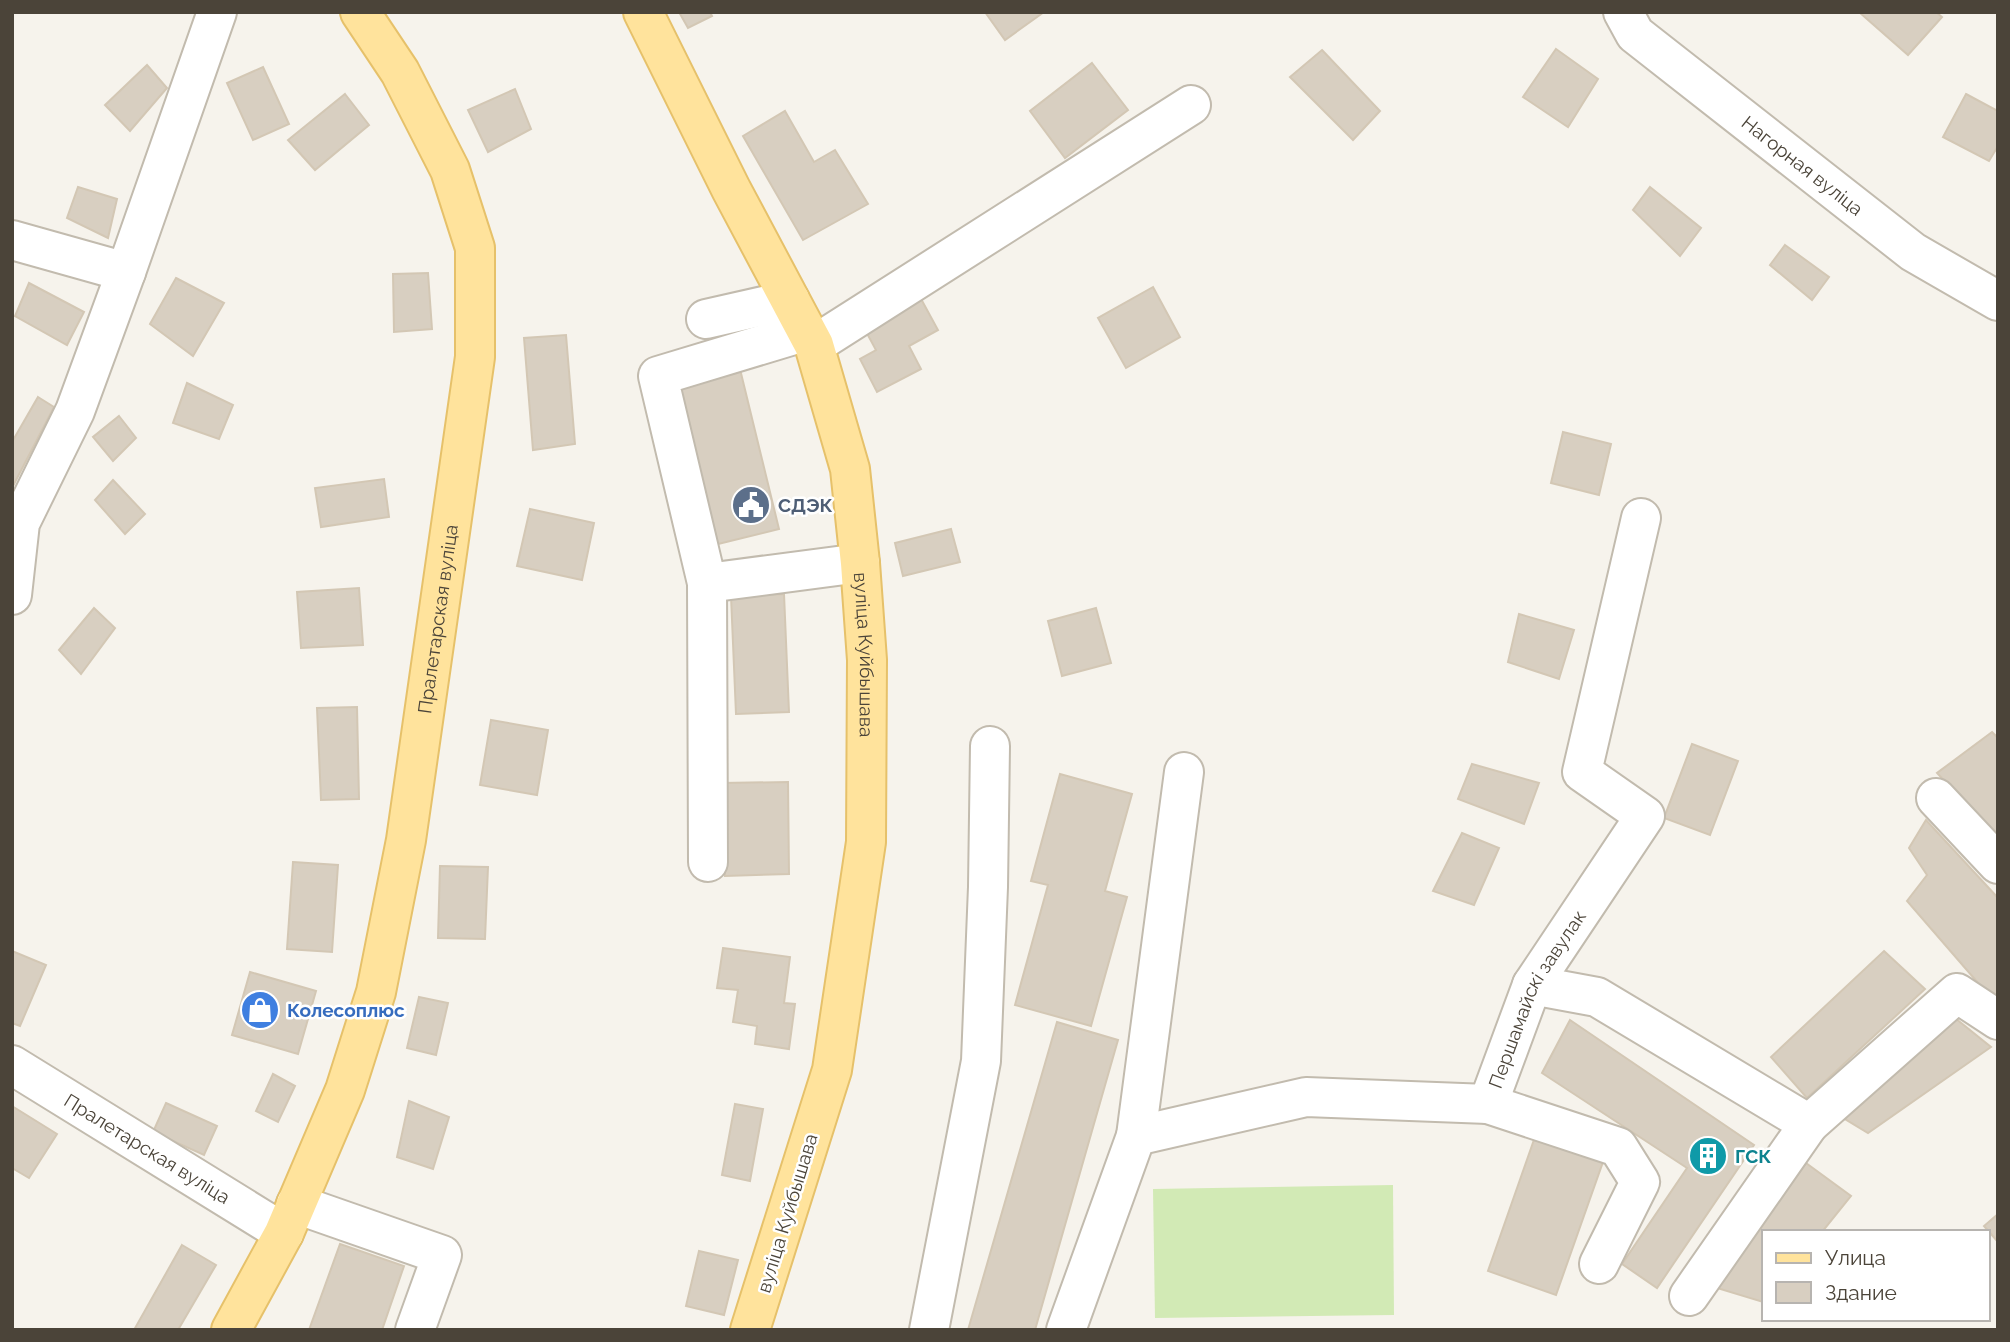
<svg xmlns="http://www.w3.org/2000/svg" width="2010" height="1342" viewBox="0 0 2010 1342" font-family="Raleway,sans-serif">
<rect width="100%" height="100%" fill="#f6f3ec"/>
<path fill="#d2eab5" d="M1393,1185L1394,1315L1155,1318L1153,1189Z"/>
<g fill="#d8cfc1" stroke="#d3c7b4" stroke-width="2">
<path d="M679,12H710L712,16L688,28Z"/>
<path d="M985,12H1044L1005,40Z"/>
<path d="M1859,12H1936L1942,17L1908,55Z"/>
<path d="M1556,49L1598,79L1568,127L1523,97Z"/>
<path d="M1322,50L1380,111L1353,140L1290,77Z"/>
<path d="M1092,63L1128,110L1065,158L1030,111Z"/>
<path d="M147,65L167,88L130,131L105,105Z"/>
<path d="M263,67L289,124L253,140L227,83Z"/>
<path d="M515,89L531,129L488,152L468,110Z"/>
<path d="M345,94L369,125L315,170L288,140Z"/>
<path d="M1966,94L1998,111V146L1989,161L1943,137Z"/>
<path d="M785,111L814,162L835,150L868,204L803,240L743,136Z"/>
<path d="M78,187L117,199L108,238L67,218Z"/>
<path d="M1650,187L1701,228L1680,256L1633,210Z"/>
<path d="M1785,245L1829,277L1812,300L1770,265Z"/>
<path d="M428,273L432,329L394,332L393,274Z"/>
<path d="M176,278L224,303L193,356L150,324Z"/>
<path d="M29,283L84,312L67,345L15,316Z"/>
<path d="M1153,287L1180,337L1126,368L1098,318Z"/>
<path d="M920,297L938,330L909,346L921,369L877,392L860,359L876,350L864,328Z"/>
<path d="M566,335L575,444L533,450L524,338Z"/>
<path d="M739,365L779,529L718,544L677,380Z"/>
<path d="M187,383L233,405L219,439L173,423Z"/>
<path d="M38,397L54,407L12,488V442Z"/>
<path d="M119,416L136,438L113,461L93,437Z"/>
<path d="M1563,432L1611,444L1599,495L1551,483Z"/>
<path d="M384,479L389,517L321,527L315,488Z"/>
<path d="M113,480L145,514L125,534L95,500Z"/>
<path d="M530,509L594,523L582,580L517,566Z"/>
<path d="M951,529L960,562L903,576L895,543Z"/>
<path d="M359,588L363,645L301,648L297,592Z"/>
<path d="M784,594L789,712L736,714L731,596Z"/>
<path d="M94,608L115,628L81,674L59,650Z"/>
<path d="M1096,608L1111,663L1062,676L1048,621Z"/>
<path d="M1519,614L1574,630L1559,679L1508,662Z"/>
<path d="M357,707L359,799L321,800L317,708Z"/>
<path d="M491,720L548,730L537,795L480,785Z"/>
<path d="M1992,732L1998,738V839L1937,773Z"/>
<path d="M1692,744L1738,761L1710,835L1664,818Z"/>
<path d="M1472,764L1539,783L1524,824L1458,799Z"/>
<path d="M1060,774L1132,794L1105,891L1127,897L1091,1026L1015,1005L1048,885L1031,881Z"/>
<path d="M788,782L789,874L725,876L722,783Z"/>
<path d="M1926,820L1998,898V1006L1907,901L1927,875L1909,848Z"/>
<path d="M1462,833L1499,848L1474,905L1433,891Z"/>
<path d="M293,862L338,865L332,952L287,949Z"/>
<path d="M440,866L488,867L485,939L438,938Z"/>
<path d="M723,948L790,957L784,1003L795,1004L789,1049L755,1044L757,1026L733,1022L738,990L717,988Z"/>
<path d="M12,951L46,965L20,1026L12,1023Z"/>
<path d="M1884,951L1925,989L1807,1098L1771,1057Z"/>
<path d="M250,972L316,991L298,1054L232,1035Z"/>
<path d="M419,997L448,1003L436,1055L407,1048Z"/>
<path d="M1955,1018L1991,1047L1868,1133L1840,1116Z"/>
<path d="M1570,1020L1754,1145L1657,1288L1622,1264L1687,1168L1542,1073Z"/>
<path d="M1057,1022L1118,1040L1035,1330H968Z"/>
<path d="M273,1074L295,1086L278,1122L256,1111Z"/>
<path d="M409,1101L449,1117L433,1169L397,1157Z"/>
<path d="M166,1103L217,1126L204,1155L153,1132Z"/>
<path d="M735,1104L763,1109L750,1181L722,1175Z"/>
<path d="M12,1106L57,1134L29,1178L12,1168Z"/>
<path d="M1536,1134L1604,1159L1556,1295L1488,1271Z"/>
<path d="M1806,1163L1851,1196L1822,1232H1763V1302L1717,1288Z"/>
<path d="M1998,1214V1242L1984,1226Z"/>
<path d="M340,1244L404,1266L382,1330H309Z"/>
<path d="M182,1245L216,1265L178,1330H134Z"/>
<path d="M699,1251L738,1260L724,1315L686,1306Z"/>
</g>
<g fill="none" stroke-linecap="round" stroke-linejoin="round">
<defs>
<g id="minor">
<path id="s1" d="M1623,12L1635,34L1913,252L1998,301"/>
<path d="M12,240L126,272"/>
<path d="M706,319L790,300"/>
<path d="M814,345L1191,105"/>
<path d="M707,583L860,563"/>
<path d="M12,595L20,523L75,411L126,272L217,12"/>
<path d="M1936,798L1998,864"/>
<path d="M708,862L707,583L658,376L807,331"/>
<path d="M1532,985L1597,997L1809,1124L1957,993L1998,1020"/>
<path id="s2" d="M12,1065L284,1233"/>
<path d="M1488,1104L1618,1147L1640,1182L1599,1264"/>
<path d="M1136,1136L1184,772"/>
<path d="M296,1204L442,1255L415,1330"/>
<path d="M1689,1296L1809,1124"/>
<path d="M929,1330L981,1061L988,887L990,746"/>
<path id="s3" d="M1066,1330L1136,1136L1306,1097L1488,1104L1532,985L1645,816L1582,772L1641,518"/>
</g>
<g id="major">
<path id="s4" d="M643,12L731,189L814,345L850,469L860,563L867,660L866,842L832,1070L750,1330"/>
<path id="s5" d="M231,1330L284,1233L345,1090L376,992L406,840L475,357V248L450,170L400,72L360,12"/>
</g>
</defs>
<use href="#minor" stroke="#c2bbae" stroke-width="42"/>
<use href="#major" stroke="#e6c16a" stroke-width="42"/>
<use href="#minor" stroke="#fff" stroke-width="38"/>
<use href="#major" stroke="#ffe39c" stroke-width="38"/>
</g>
<defs>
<symbol id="civic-disc" viewBox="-11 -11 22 22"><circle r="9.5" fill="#5c6f8a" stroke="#fff"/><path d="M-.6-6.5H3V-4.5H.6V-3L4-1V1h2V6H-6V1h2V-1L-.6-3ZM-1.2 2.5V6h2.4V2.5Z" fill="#fff"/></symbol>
<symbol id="shop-disc" viewBox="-11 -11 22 22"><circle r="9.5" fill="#3f7fe0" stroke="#fff"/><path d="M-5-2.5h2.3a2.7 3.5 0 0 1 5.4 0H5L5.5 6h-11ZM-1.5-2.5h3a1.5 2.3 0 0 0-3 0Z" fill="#fff"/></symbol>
<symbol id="building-disc" viewBox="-11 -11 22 22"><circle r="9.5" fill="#0f9aa8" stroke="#fff"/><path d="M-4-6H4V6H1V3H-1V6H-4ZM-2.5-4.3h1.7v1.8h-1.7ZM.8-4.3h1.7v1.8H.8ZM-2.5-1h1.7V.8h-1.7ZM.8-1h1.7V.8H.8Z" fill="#fff"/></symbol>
</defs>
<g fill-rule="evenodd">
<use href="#civic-disc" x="729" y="483" width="44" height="44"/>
<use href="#shop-disc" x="238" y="988" width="44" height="44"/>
<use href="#building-disc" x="1686" y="1134" width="44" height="44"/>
</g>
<g text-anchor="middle" stroke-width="5" stroke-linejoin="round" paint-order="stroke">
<g font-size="19" fill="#4b4439" stroke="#fff">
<text dy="7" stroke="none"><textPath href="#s1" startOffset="238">Нагорная вуліца</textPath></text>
<text dy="7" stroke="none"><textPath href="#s5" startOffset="747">Пралетарская вуліца</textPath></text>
<text dy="7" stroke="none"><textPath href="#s4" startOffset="690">вуліца Куйбышава</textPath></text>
<text dy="7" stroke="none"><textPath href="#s3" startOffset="679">Першамайскі завулак</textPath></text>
<text dy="7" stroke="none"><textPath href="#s2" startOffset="159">Пралетарская вуліца</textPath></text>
<text transform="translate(787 1213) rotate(-73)" y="7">вуліца Куйбышава</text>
</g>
<g font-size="19" font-weight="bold" fill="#4e5e75" stroke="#fff" text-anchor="start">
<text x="778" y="512">СДЭК</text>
</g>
<g font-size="19" font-weight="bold" fill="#366cbe" stroke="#fff" text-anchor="start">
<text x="287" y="1017">Колесоплюс</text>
</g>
<g font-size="19" font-weight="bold" fill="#0d838f" stroke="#fff" text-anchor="start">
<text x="1735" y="1163">ГСК</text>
</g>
</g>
<rect width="2010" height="1342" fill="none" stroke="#4b4439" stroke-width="28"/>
<rect x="1762" y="1230" width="228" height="91" fill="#ffffff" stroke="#b7b4b0" stroke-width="2"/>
<rect x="1776" y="1253" width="35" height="10" fill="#ffe39c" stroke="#b7b4b0" stroke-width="2"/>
<text x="1825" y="1265" font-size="21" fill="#4b4439">Улица</text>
<rect x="1776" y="1282" width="35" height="21" fill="#d8cfc1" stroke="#b7b4b0" stroke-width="2"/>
<text x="1825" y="1300" font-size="21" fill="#4b4439">Здание</text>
</svg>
